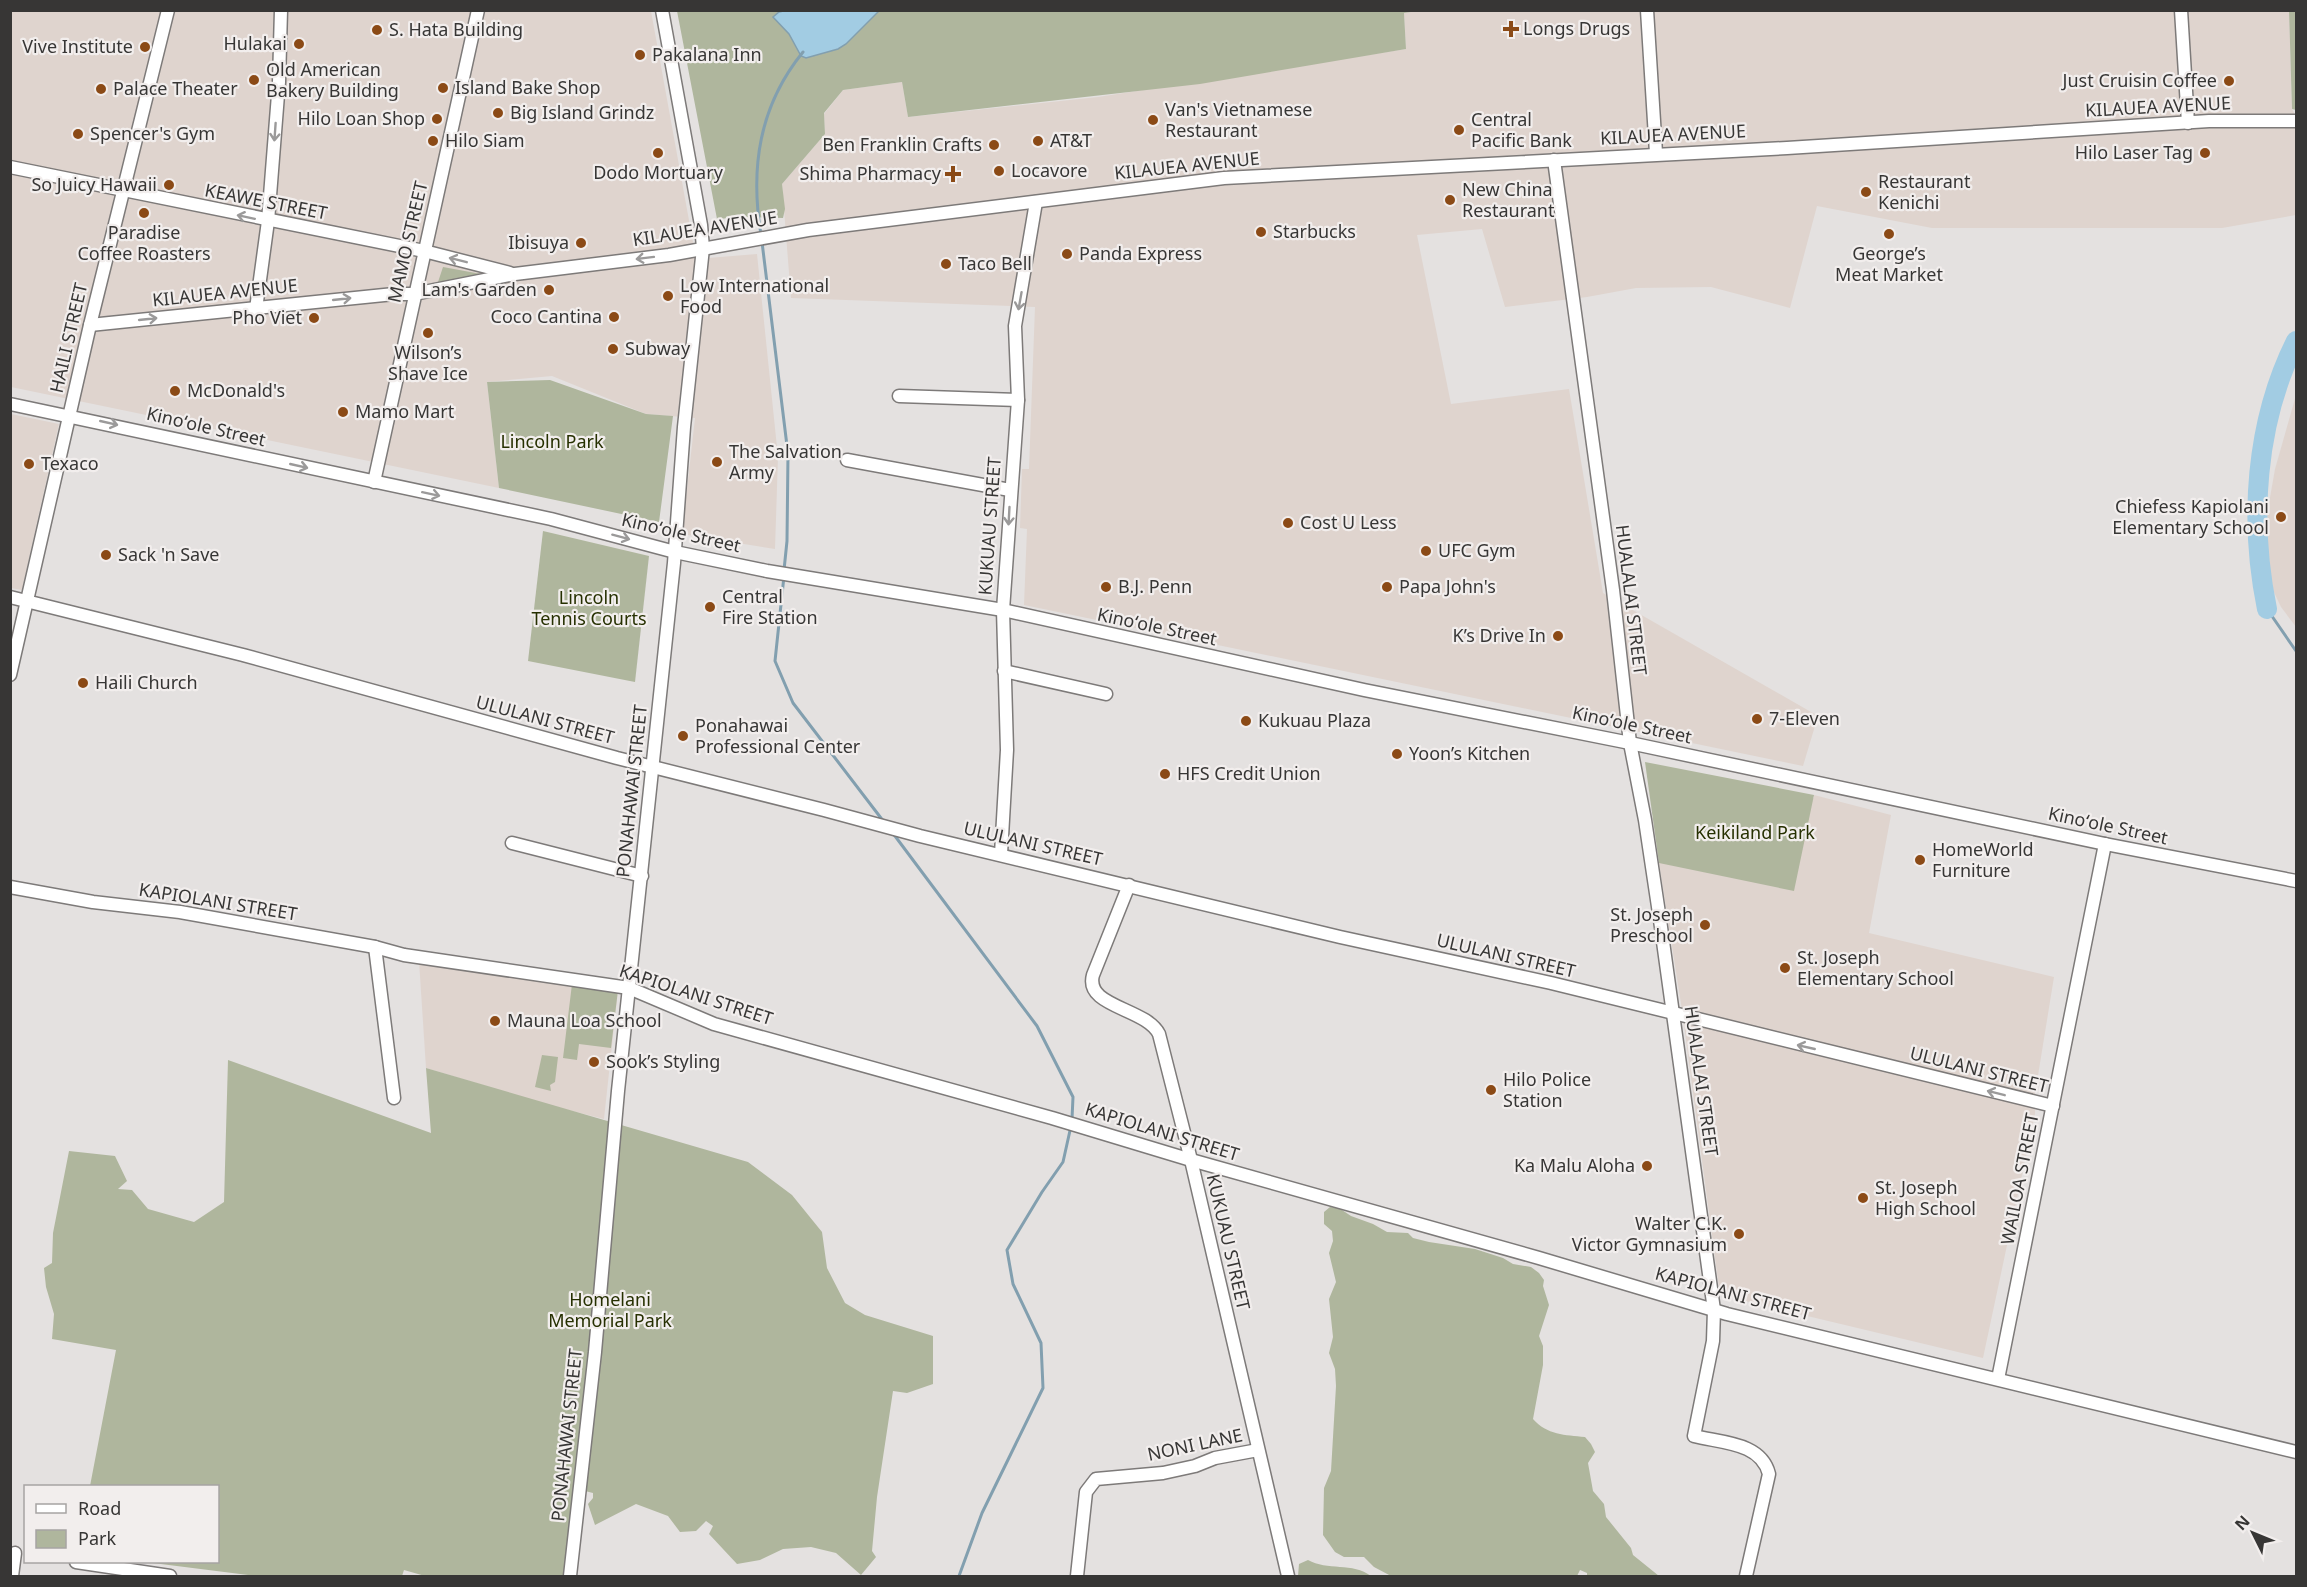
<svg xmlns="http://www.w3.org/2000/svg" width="2307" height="1587" viewBox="0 0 2307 1587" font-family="'Noto Sans',sans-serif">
<rect width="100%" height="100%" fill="#e4e1e0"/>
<g fill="#dfd4ce">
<path d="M11,11H651L696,259L757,254L778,457L775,549L682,534L695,418L646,414L552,376L487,382L499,488L11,387Z"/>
<path d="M1418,11H2289L2292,109L2296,116V215L2222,228H1932L1817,206L1790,308L1711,287L1636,288L1587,297L1505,307L1482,229L1417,235L1451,404L1569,389L1603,593L1818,716L1803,766L1024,605L1027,529L1020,528L1022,469H1029L1035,307L791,298L782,184L825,134L824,114L843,90L902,82L908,117L1098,97L1406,49L1404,13Z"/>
<path d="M2296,395V627L2281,607L2273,590L2268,575L2262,543L2275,469Z"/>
<path d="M11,414L59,424L22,590L11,588Z"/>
<path d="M1814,795L1891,815L1869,933L2054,977L2035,1094V1114L1983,1358L1720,1295L1682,1010L1659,863L1814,798Z"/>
<path d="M419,961L618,990L604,1119L552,1106L426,1068Z"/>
</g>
<g fill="#afb69d">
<path d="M677,11H1418L1404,13L1406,49L1200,84L908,117L902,82L843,90L824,113L825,134L782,184L785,209L783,218L743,217L717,219Z"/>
<path d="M2289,11H2296V110L2292,109Z"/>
<path d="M443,267L481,274L480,276L438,282Z"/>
<path d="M550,380L646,414L673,416L659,522L499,488L487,382Z"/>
<path d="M543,531L649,556L635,682L528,661Z"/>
<path d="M1645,762L1814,795L1794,891L1659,863Z"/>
<path d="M572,984L618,990L611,1048L579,1044L577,1060L563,1058Z"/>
<path d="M542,1055L558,1057L555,1082L550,1085L551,1091L535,1087Z"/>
<path d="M228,1060L431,1133L426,1068L748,1162L792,1195L822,1232L827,1268L845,1303L865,1315L933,1336V1384L907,1393L893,1391L877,1497L872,1551L876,1557L861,1575L836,1553L811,1547L783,1549L760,1560L737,1564L709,1534L713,1526L706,1521L696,1531L680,1532L668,1516L636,1504L595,1525L588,1504L593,1498V1493L573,1488L567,1576H425L404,1570L402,1576H256L145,1562H218V1486H90L116,1350L52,1339L54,1314L46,1287L44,1268L52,1263L53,1233L69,1151L115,1156L127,1181L118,1189L132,1190L148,1209L194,1222L224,1202Z"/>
<path d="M1330,1207L1339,1208L1351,1216L1373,1224L1387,1232L1408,1233L1413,1238L1429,1242L1475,1249L1503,1258L1513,1264L1531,1267L1539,1273L1544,1280L1543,1286L1549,1305L1539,1336L1543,1346V1365L1533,1419C1547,1435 1565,1435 1585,1437L1591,1444L1595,1452L1588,1463L1593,1491L1604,1504L1606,1517L1631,1548L1633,1555L1659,1576H1587V1573L1580,1570L1577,1576H1391L1374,1567L1364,1557H1344L1335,1552L1323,1535L1324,1488L1331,1471L1336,1386L1335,1369L1329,1353L1333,1337L1329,1299L1336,1282L1329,1253L1333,1241L1332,1231L1324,1224V1212Z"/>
<path d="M1308,1560C1327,1571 1353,1562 1371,1576H1298L1299,1564Z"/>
</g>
<path fill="#a2cce3" stroke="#829faf" stroke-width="1.5" d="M788,10H879V11L846,44L838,49L806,58L801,56L789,34L773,17L779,12Z"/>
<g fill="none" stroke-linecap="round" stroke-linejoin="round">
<g stroke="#829faf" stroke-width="3">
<path d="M761,235C750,168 759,106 803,52"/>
<path d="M762,242L788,454L787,541L784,570"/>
<path d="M784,576L775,661L793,703L884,822"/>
<path d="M2267,609L2296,651"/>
<path d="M892,832L1037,1026L1073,1097L1072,1119"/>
<path d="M959,1576L982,1513L1043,1388L1041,1343L1013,1284L1007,1250L1042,1192L1063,1162L1071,1126"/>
</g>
<path stroke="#a2cce3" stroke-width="20" d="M2267,609C2249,521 2255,423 2296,341"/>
<defs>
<g id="minor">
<path d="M1647,10L1656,153"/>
<path d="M2181,10L2188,123"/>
<path d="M1554,160L1613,590L1630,743L1645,820L1660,920L1714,1310L1713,1341L1694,1436C1721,1443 1761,1442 1769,1474L1746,1576"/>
<path d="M10,167L424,251L510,273"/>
<path d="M256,309L268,221L279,82L281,10"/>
<path d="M90,325L394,294H414L515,274L669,255L808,230L1224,178L1787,148L2209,121H2296"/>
<path d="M899,396L1018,400"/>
<path d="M10,404L551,519L675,552L767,571L1003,610L1364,690L1630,743L2105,844L2296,881"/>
<path d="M847,460L1010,490"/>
<path d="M374,482L478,10"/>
<path d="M10,597L243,655L617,758L824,810L920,836L1340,937L1551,983L2053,1106"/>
<path d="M1004,671L1106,694"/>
<path d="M10,675L90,325L168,10"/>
<path d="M512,843L642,876"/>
<path d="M1001,854L1007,750L1003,610L1018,400L1015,326L1036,202"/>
<path d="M1129,885L1093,975C1084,1007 1146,1008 1159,1034L1191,1160L1288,1576"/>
<path d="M10,887L93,902L180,912L375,947L404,955L629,988L714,1024L1052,1118L1191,1160L1539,1258L1727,1314L2296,1452"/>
<path d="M375,947L394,1098"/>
<path d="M1998,1379L2105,844"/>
<path d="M76,1562L170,1576"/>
<path d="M12,1576L15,1553"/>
<path d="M570,1576L595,1352L618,1091L674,563L684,427L703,248L701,225L662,10"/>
<path d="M1077,1576L1086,1492L1096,1479L1163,1473L1195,1466L1215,1458L1258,1450"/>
</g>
</defs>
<use href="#minor" stroke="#7d7a79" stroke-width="15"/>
<use href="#minor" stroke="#fff" stroke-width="12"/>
</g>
<defs><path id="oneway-shaft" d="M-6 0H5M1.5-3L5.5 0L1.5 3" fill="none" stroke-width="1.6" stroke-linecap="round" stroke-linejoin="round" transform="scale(1.5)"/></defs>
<g stroke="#9b9a9a">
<use href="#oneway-shaft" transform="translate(275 132) rotate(94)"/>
<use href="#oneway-shaft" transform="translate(246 217) rotate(-168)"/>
<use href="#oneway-shaft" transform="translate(645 258) rotate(173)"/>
<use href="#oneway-shaft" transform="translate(458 260) rotate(-166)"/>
<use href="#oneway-shaft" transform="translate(342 299) rotate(-6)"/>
<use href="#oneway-shaft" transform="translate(1020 301) rotate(100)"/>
<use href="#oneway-shaft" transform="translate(148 319) rotate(-6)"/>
<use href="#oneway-shaft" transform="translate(109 423) rotate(13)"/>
<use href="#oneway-shaft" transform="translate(299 466) rotate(13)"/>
<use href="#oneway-shaft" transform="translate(431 494) rotate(12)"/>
<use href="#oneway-shaft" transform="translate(1009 516) rotate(93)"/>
<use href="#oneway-shaft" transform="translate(621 537) rotate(15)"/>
<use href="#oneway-shaft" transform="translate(1806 1047) rotate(-167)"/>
<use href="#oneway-shaft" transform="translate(1996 1093) rotate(-166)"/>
</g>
<g fill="#8b4a16" stroke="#f2eeed" stroke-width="2">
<path d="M1508 20h6v6h6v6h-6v6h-6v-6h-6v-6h6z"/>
<circle cx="377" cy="30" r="6"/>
<circle cx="299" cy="44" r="6"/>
<circle cx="145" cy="47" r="6"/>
<circle cx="640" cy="55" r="6"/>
<circle cx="254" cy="80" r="6"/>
<circle cx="2229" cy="81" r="6"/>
<circle cx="443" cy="88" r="6"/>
<circle cx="101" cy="89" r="6"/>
<circle cx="498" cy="113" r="6"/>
<circle cx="437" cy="119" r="6"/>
<circle cx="1153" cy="120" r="6"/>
<circle cx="1459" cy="130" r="6"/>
<circle cx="78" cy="134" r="6"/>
<circle cx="433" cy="141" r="6"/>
<circle cx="1038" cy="141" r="6"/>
<circle cx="994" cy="145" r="6"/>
<circle cx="658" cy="153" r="6"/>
<circle cx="2205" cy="153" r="6"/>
<circle cx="999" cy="171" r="6"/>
<path d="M950 165h6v6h6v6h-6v6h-6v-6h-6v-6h6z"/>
<circle cx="169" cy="185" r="6"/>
<circle cx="1866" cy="192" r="6"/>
<circle cx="1450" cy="200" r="6"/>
<circle cx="144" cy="213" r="6"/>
<circle cx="1261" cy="232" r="6"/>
<circle cx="1889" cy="234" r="6"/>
<circle cx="581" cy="243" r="6"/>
<circle cx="1067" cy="254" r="6"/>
<circle cx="946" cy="264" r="6"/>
<circle cx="549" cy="290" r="6"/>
<circle cx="668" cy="296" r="6"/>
<circle cx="614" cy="317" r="6"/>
<circle cx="314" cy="318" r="6"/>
<circle cx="428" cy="333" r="6"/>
<circle cx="613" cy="349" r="6"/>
<circle cx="175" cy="391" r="6"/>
<circle cx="343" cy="412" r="6"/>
<circle cx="717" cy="462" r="6"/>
<circle cx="29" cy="464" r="6"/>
<circle cx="2281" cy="517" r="6"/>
<circle cx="1288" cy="523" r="6"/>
<circle cx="1426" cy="551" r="6"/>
<circle cx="106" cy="555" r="6"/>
<circle cx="1106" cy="587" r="6"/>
<circle cx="1387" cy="587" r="6"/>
<circle cx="710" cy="607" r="6"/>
<circle cx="1558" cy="636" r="6"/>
<circle cx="83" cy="683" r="6"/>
<circle cx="1757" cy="719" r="6"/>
<circle cx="1246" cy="721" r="6"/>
<circle cx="683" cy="736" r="6"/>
<circle cx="1397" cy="754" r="6"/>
<circle cx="1165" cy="774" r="6"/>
<circle cx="1920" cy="860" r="6"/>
<circle cx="1705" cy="925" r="6"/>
<circle cx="1785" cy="968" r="6"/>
<circle cx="495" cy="1021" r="6"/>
<circle cx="594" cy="1062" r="6"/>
<circle cx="1491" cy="1090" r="6"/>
<circle cx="1647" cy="1166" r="6"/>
<circle cx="1863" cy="1198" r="6"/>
<circle cx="1739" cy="1234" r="6"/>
</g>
<g text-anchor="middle" stroke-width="4.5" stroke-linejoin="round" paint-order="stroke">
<g font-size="18" fill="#373635" stroke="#f2eeed" text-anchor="start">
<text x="1523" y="35">Longs Drugs</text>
<text x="389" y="36">S. Hata Building</text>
<text x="287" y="50" text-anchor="end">Hulakai</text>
<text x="133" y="53" text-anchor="end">Vive Institute</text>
<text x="652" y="61">Pakalana Inn</text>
<text x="266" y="76">Old American<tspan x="266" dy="21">Bakery Building</tspan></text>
<text x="2217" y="87" text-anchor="end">Just Cruisin Coffee</text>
<text x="455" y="94">Island Bake Shop</text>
<text x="113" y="95">Palace Theater</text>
<text x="1165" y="116">Van's Vietnamese<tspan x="1165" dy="21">Restaurant</tspan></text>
<text x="510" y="119">Big Island Grindz</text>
<text x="425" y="125" text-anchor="end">Hilo Loan Shop</text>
<text x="1471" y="126">Central<tspan x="1471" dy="21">Pacific Bank</tspan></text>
<text x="90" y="140">Spencer's Gym</text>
<text x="445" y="147">Hilo Siam</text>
<text x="1050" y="147">AT&amp;T</text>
<text x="982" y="151" text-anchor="end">Ben Franklin Crafts</text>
<text x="2193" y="159" text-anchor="end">Hilo Laser Tag</text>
<text x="1011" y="177">Locavore</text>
<text x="658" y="179" text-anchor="middle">Dodo Mortuary</text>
<text x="941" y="180" text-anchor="end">Shima Pharmacy</text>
<text x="1878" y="188">Restaurant<tspan x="1878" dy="21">Kenichi</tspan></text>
<text x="157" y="191" text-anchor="end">So Juicy Hawaii</text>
<text x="1462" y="196">New China<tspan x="1462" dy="21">Restaurant</tspan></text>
<text x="1273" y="238">Starbucks</text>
<text x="144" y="239" text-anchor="middle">Paradise<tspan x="144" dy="21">Coffee Roasters</tspan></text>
<text x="569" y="249" text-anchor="end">Ibisuya</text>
<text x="1079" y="260">Panda Express</text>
<text x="1889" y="260" text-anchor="middle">George’s<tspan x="1889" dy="21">Meat Market</tspan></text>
<text x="958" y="270">Taco Bell</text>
<text x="680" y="292">Low International<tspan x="680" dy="21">Food</tspan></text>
<text x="537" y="296" text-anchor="end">Lam's Garden</text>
<text x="602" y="323" text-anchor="end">Coco Cantina</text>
<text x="302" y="324" text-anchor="end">Pho Viet</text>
<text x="625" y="355">Subway</text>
<text x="428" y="359" text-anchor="middle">Wilson’s<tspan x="428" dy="21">Shave Ice</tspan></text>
<text x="187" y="397">McDonald's</text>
<text x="355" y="418">Mamo Mart</text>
<text x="729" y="458">The Salvation<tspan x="729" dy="21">Army</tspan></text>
<text x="41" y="470">Texaco</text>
<text x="2269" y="513" text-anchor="end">Chiefess Kapiolani<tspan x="2269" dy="21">Elementary School</tspan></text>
<text x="1300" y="529">Cost U Less</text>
<text x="1438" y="557">UFC Gym</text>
<text x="118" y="561">Sack 'n Save</text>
<text x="1118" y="593">B.J. Penn</text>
<text x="1399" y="593">Papa John's</text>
<text x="722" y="603">Central<tspan x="722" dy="21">Fire Station</tspan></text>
<text x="1546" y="642" text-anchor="end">K’s Drive In</text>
<text x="95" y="689">Haili Church</text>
<text x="1769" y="725">7-Eleven</text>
<text x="1258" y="727">Kukuau Plaza</text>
<text x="695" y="732">Ponahawai<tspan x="695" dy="21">Professional Center</tspan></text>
<text x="1409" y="760">Yoon’s Kitchen</text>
<text x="1177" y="780">HFS Credit Union</text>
<text x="1932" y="856">HomeWorld<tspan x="1932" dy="21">Furniture</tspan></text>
<text x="1693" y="921" text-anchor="end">St. Joseph<tspan x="1693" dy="21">Preschool</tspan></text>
<text x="1797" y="964">St. Joseph<tspan x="1797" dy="21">Elementary School</tspan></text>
<text x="507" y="1027">Mauna Loa School</text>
<text x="606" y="1068">Sook’s Styling</text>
<text x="1503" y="1086">Hilo Police<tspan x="1503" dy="21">Station</tspan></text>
<text x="1635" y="1172" text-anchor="end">Ka Malu Aloha</text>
<text x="1875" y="1194">St. Joseph<tspan x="1875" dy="21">High School</tspan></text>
<text x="1727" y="1230" text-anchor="end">Walter C.K.<tspan x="1727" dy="21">Victor Gymnasium</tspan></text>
</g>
<g font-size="18" fill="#373635" stroke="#f2eeed">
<text transform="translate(2158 107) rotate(-3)" y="6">KILAUEA AVENUE</text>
<text transform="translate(1673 135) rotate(-3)" y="6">KILAUEA AVENUE</text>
<text transform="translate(1187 166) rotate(-6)" y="6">KILAUEA AVENUE</text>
<text transform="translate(266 202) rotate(11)" y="6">KEAWE STREET</text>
<text transform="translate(705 229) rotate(-9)" y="6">KILAUEA AVENUE</text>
<text transform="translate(408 242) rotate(-77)" y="6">MAMO STREET</text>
<text transform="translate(225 293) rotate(-6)" y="6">KILAUEA AVENUE</text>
<text transform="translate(69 338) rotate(-77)" y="6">HAILI STREET</text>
<text transform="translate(206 427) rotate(13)" y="6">Kinoʻole Street</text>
<text transform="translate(990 526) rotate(-86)" y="6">KUKUAU STREET</text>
<text transform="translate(681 533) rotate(13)" y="6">Kinoʻole Street</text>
<text transform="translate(1631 600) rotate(83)" y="6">HUALALAI STREET</text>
<text transform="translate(1157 627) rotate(12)" y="6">Kinoʻole Street</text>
<text transform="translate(545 720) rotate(15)" y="6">ULULANI STREET</text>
<text transform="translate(1632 725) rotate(12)" y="6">Kinoʻole Street</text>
<text transform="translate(632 791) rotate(-84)" y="6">PONAHAWAI STREET</text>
<text transform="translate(2108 826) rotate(12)" y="6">Kinoʻole Street</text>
<text transform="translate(1033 844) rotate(13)" y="6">ULULANI STREET</text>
<text transform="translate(218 902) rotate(9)" y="6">KAPIOLANI STREET</text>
<text transform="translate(1506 956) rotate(13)" y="6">ULULANI STREET</text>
<text transform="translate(696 995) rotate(18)" y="6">KAPIOLANI STREET</text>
<text transform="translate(1979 1070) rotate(14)" y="6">ULULANI STREET</text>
<text transform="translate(1701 1081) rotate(82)" y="6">HUALALAI STREET</text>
<text transform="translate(1162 1132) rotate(17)" y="6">KAPIOLANI STREET</text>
<text transform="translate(2020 1179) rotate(-79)" y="6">WAILOA STREET</text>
<text transform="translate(1228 1242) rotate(77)" y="6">KUKUAU STREET</text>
<text transform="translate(1733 1294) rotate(15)" y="6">KAPIOLANI STREET</text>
<text transform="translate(567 1435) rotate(-84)" y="6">PONAHAWAI STREET</text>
<text transform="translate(1195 1445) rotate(-12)" y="6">NONI LANE</text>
</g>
<g font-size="18" fill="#263001" stroke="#f2eeed">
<text x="552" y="448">Lincoln Park</text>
<text x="589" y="604">Lincoln<tspan x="589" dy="21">Tennis Courts</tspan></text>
<text x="1755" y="839">Keikiland Park</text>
<text x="610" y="1306">Homelani<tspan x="610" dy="21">Memorial Park</tspan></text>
</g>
</g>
<rect width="2307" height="1587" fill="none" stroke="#373635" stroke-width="24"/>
<rect x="24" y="1485" width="195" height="78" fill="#f2eeed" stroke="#a7a4a3" stroke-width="1.5"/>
<rect x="36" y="1504" width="30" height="9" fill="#ffffff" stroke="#a7a4a3" stroke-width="1.5"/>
<text x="78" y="1515" font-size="18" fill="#373635">Road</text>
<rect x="36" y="1530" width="30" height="18" fill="#afb69d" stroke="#a7a4a3" stroke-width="1.5"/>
<text x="78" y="1545" font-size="18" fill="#373635">Park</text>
<g transform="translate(2253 1533) rotate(313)" stroke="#f2eeed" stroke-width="4.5" paint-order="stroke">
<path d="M0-4.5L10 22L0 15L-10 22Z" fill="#373635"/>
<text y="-9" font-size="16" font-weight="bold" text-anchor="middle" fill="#373635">N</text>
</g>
</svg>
